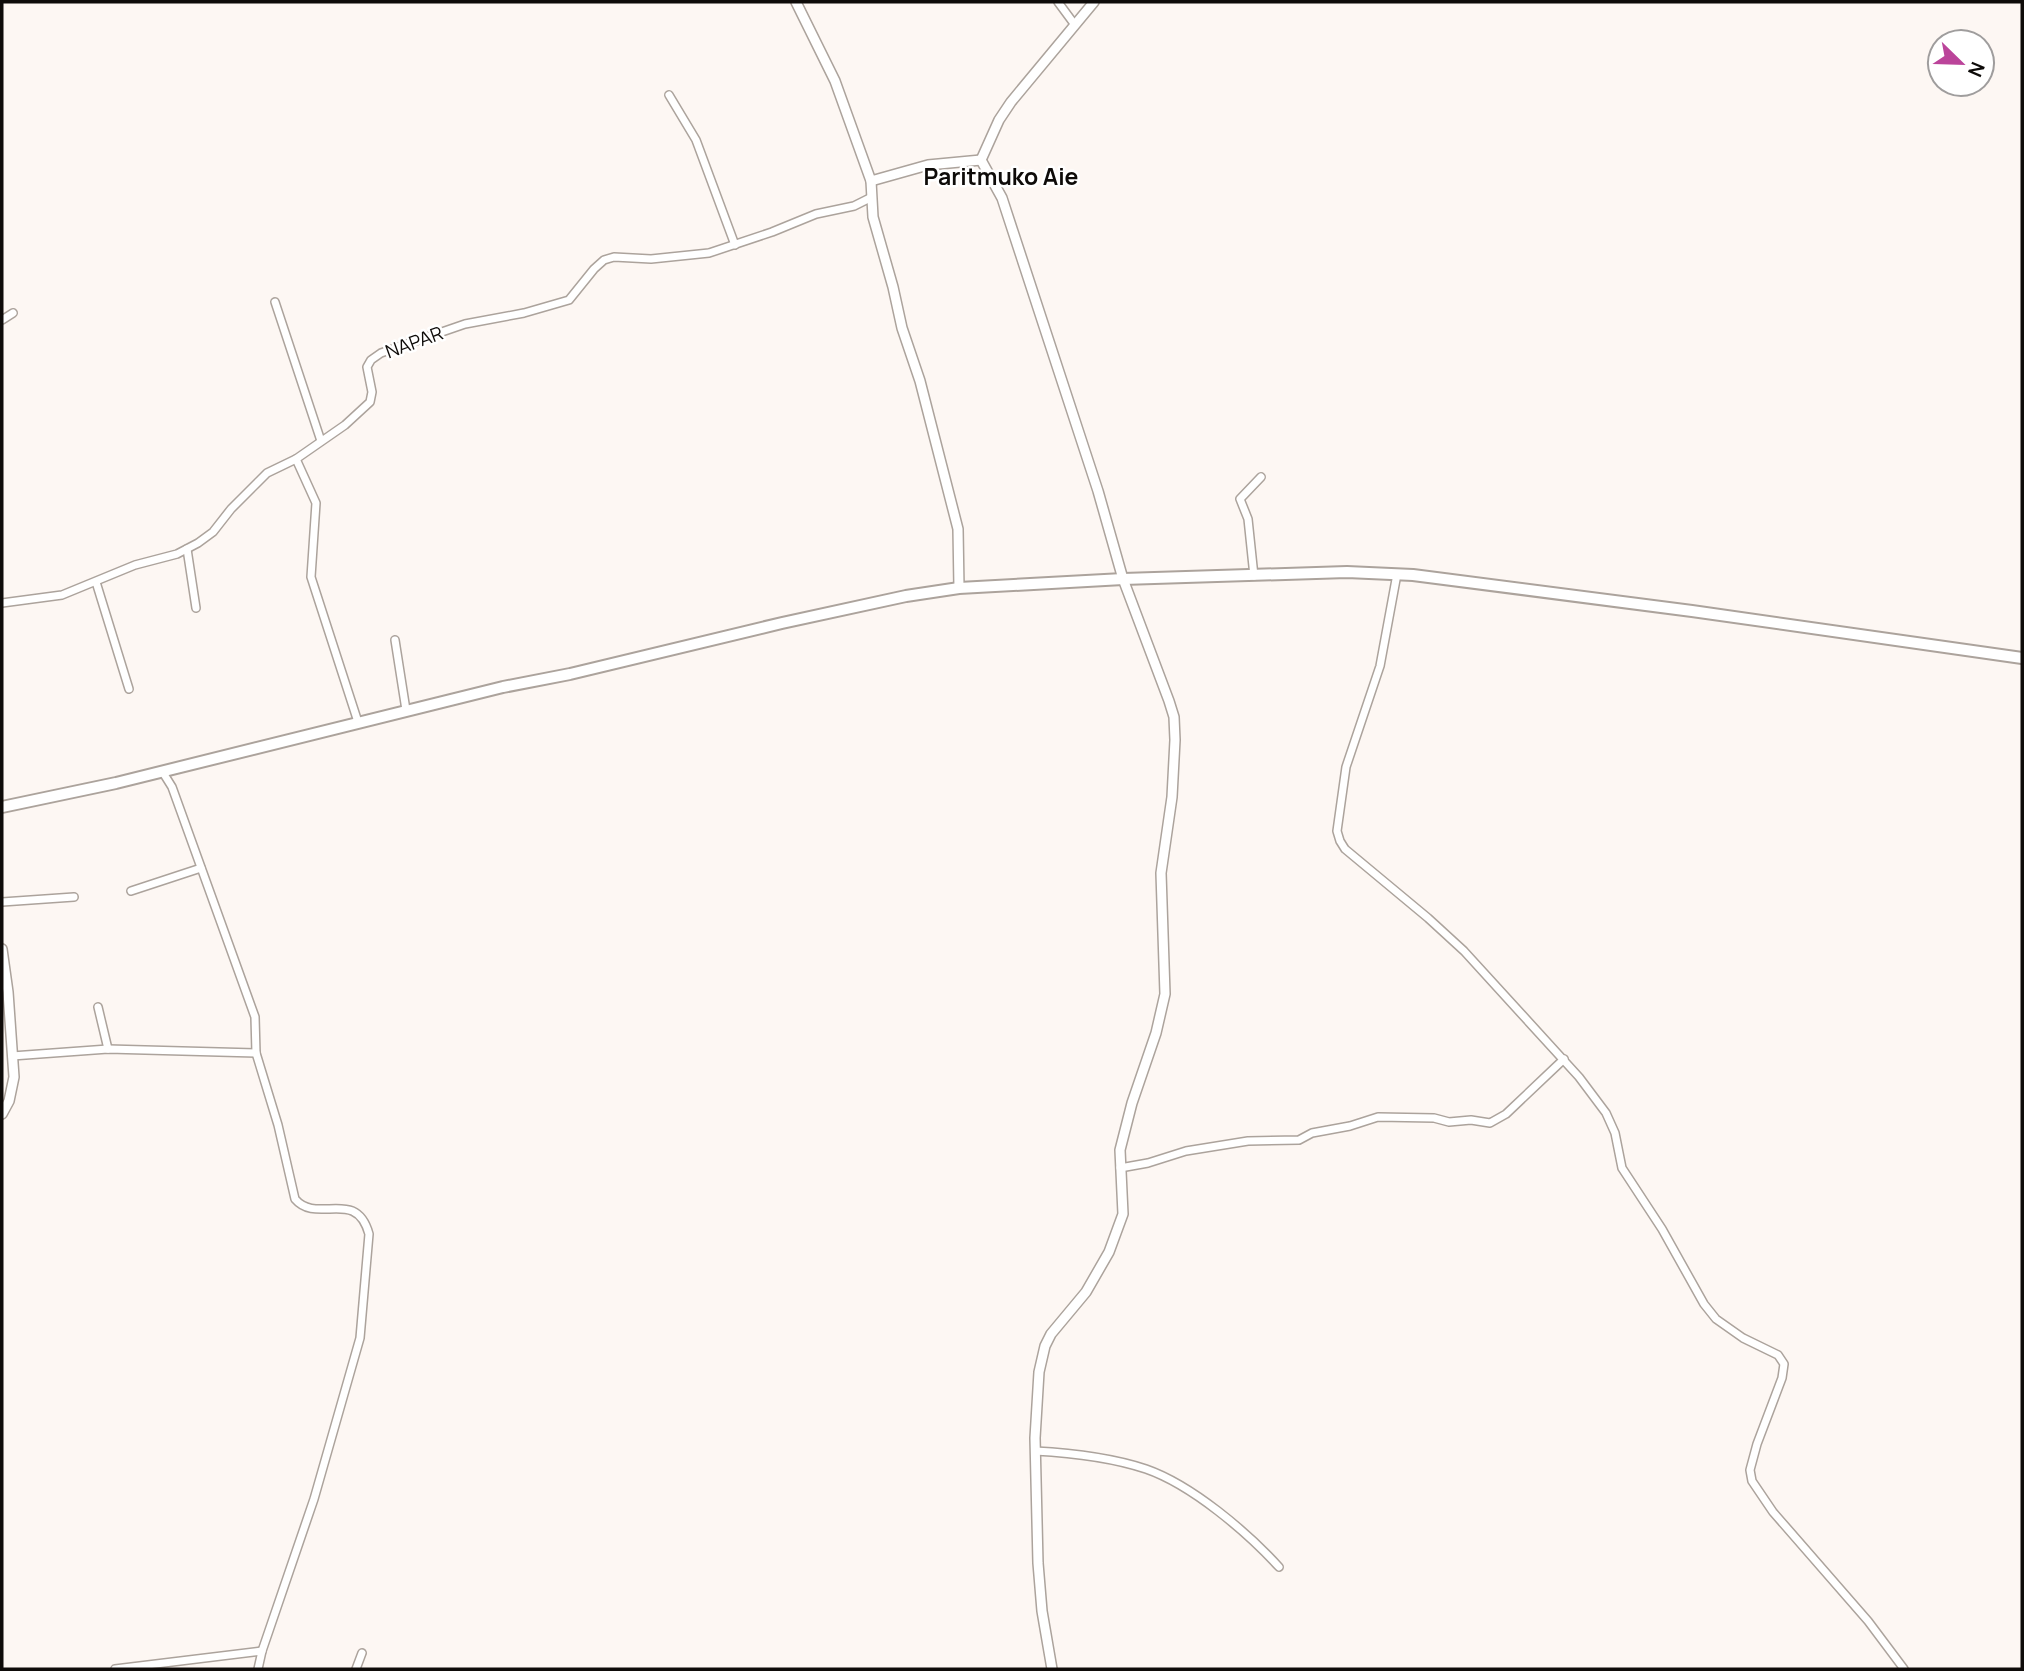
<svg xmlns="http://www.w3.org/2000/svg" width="2024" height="1671" viewBox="0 0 2024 1671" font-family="Manrope,sans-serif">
<rect width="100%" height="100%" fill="#fdf7f3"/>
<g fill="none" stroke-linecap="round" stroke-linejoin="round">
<defs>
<g id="minor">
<path d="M1058,2L1075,25"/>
<path d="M669,95L696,140L735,245"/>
<path d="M275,302L321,441"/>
<path d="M2,320L13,313"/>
<path d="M296,459L316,503L311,577L358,722"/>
<path d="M187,549L196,608"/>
<path d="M1397,574L1380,666L1346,767L1337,831L1340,841L1345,849L1428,918L1464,951L1579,1077L1606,1113L1615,1133L1622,1168L1662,1229L1704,1304L1716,1319L1743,1338L1778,1355L1784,1364L1782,1378L1757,1444L1750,1470L1752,1481L1773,1512L1868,1621L1904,1669"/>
<path d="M1254,576L1248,519L1240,499L1261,477"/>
<path d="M96,582L129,689"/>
<path d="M2,603L62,595L135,565L177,554L198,543L213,532L231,509L267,473L296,459L345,425L370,402L372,392L367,367L371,360L381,353L465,324L524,313L569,300L594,269L604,260L614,257L651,259L709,253L772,232L816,214L854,206L872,197"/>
<path d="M395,640L406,710"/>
<path d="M162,771L172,787L255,1017L256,1053L278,1125L295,1199C317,1225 356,1187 369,1234L360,1338L314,1499L262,1651L258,1669"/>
<path d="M131,891L201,868"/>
<path d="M2,902L74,897"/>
<path d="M98,1007L108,1049"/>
<path d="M12,1056L108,1049L256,1053"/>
<path d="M1120,1168L1148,1163L1186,1151L1248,1141L1299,1140L1312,1133L1350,1126L1378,1117L1434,1118L1449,1122L1471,1120L1490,1123L1506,1114L1564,1059"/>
<path d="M1035,1451C1072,1453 1110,1457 1146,1469C1192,1485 1247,1532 1279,1567"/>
<path d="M115,1669L262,1651"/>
<path d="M356,1669L362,1653"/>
</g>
<g id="tertiary">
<path d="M796,2L835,81L871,181L873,217L893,287L902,328L920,381L958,529L959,588"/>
<path d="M981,160L1002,198L1098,491L1123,579L1169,701L1174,717L1175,740L1172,797L1161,873L1165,994L1156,1033L1132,1103L1120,1150L1123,1214L1109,1252L1086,1292L1051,1334L1045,1346L1039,1372L1035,1438L1038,1563L1042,1611L1052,1669"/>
<path d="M981,160L999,120L1011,102L1094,2"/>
<path d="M871,181L928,165L981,160"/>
<path d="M2,949L8,992L14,1077L9,1101L2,1114"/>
</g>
<path id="secondary" d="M2,807L116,783L503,687L570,674L782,623L906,596L959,588L1123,579L1347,572L1413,575L1692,611L2022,658"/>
</defs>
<use href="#minor" stroke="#aca39c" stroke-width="10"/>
<use href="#tertiary" stroke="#aca39c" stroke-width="12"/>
<use href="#secondary" stroke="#aca39c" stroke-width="14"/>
<use href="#minor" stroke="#fff" stroke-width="7"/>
<use href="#tertiary" stroke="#fff" stroke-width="9"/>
<use href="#secondary" stroke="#fff" stroke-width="10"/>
</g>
<g text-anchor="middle" stroke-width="5" stroke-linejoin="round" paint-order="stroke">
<g font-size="19" fill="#0e0b09" stroke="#fff">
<text transform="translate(414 342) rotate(-20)" y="7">NAPAR</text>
</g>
<g font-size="23" font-weight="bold" fill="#0e0b09" stroke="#fff">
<text x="1001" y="185">Paritmuko Aie</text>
</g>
</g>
<rect width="2024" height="1671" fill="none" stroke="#0e0b09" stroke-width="7"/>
<g transform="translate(1961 63) rotate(113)"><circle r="33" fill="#ffffff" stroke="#9f9d9d" stroke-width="2"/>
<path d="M0-5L12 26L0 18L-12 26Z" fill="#bb449a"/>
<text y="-10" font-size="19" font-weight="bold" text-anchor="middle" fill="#0e0b09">N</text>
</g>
</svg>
